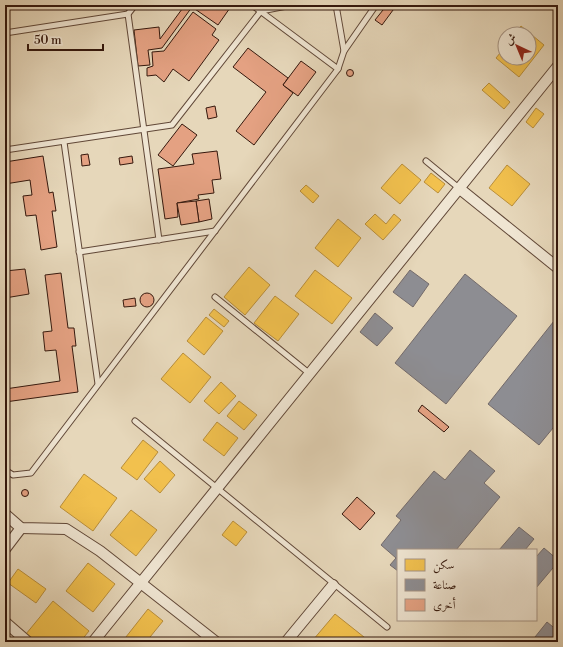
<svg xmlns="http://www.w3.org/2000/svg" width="563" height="647" viewBox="0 0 563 647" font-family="'Libre Bodoni',Amiri,serif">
<rect width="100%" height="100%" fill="#e6d7ba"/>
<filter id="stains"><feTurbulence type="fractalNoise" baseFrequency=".005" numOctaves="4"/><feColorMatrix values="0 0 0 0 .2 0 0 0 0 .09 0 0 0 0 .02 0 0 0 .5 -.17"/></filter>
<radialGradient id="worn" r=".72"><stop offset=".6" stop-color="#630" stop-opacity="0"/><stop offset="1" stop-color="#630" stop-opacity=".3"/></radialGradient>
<g fill="#f2c14e" stroke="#b98e3a">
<path d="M521,26L544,45L519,77L496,58L505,47V58H529V34H515Z"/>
<path d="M489,83L510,102L504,109L482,90Z"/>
<path d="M536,108L544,114L533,128L526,122Z"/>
<path d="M402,164L421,180L400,204L381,188Z"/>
<path d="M507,165L530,184L512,206L489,188Z"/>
<path d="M431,173L445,184L438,193L424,182Z"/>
<path d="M306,185L319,196L313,203L300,191Z"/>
<path d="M375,214L386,224L394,214L401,220L383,240L365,224Z"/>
<path d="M338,219L361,238L338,267L315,248Z"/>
<path d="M249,267L270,285L245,315L224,297Z"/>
<path d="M315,270L352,298L332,324L295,296Z"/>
<path d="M275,296L299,314L278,341L254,323Z"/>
<path d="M214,309L229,321L224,327L209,315Z"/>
<path d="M206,317L223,331L204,355L187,341Z"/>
<path d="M183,353L211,377L190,403L161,379Z"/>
<path d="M221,382L236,396L219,414L204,401Z"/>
<path d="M239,401L257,415L244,430L227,416Z"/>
<path d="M217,422L238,438L224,456L203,440Z"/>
<path d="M143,440L158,452L137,480L121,468Z"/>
<path d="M160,461L175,475L160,493L144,479Z"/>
<path d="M84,474L117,498L93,531L60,507Z"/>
<path d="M131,510L157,530L136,556L110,535Z"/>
<path d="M233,521L247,532L236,546L222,535Z"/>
<path d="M88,563L115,584L93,612L66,591Z"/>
<path d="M18,569L46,589L36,603L8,583Z"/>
<path d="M53,601L89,631L80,642H35L26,634Z"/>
<path d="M148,609L163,621L146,642H122Z"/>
<path d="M335,614L369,641L368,642H315L313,640Z"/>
</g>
<g fill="#8d8d92" stroke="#736a6a">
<path d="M410,270L429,284L413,307L393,292Z"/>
<path d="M465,274L517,316L446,404L395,363Z"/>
<path d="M375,313L393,328L377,346L360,332Z"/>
<path d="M558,316V422L539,445L488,404Z"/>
<path d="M470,450L495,471L484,483L500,497L456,550H398V571L390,565L396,558L381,545L401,520L396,516L434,471L445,480Z"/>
<path d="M519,527L534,539L525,550H499Z"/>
<path d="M544,548L558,560V562L536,588V557Z"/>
<path d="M547,622L558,631V642H531Z"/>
</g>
<g fill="#e4a182" stroke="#35180d">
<path d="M185,5H232L218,25L192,7L162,48L148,50L150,65L138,66L134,30L159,27L160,39Z"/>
<path d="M387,5L396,6L382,25L375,20Z"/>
<path d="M193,12L216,29L212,35L219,40L189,81L173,69L164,82L156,75L147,76V68L153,66L152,52L164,51Z"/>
<path d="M248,48L288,78L283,85L293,93L254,145L236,131L266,92L233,67Z"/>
<path d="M301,61L316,72L298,96L283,85Z"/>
<circle cx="350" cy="73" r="3.5"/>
<path d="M215,106L217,117L208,119L206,108Z"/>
<path d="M5,109L8,128L5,129Z"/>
<path d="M182,124L197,135L173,166L158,155Z"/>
<path d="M217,151L221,179L212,180L214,193L198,195L199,199L177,203L178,217L165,219L158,169L194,164L192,154Z"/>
<path d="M88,154L90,165L82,166L81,155Z"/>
<path d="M43,156L49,193L53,192L56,211H52L57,247L41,250L36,215L26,216L23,196L32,195L30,180L5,184V162Z"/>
<path d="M132,156L133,163L120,165L119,158Z"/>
<path d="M209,199L212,219L199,222L196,201Z"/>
<path d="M196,201L199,222L181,225L177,203Z"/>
<path d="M25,269L29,294L5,298V271Z"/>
<path d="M61,273L68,328H74L76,346H72L78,392L5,402V389L60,381L56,350L45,351L43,332L52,331L45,275Z"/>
<circle cx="147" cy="300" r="7"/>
<path d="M135,298L136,306L124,307L123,300Z"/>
<path d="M422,405L449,427L444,432L418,411Z"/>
<circle cx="25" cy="493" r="3.5"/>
<path d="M357,497L375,513L360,530L342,514Z"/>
</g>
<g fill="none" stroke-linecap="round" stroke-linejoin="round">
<defs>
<g id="service">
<path d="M135,5L128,14L159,240"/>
<path d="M252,5L338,69"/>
<path d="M5,33L128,14"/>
<path d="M344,51L376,5"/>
<path d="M64,142L98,384"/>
<path d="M5,150L172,125L261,11L292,5"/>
<path d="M426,161L460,189"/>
<path d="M79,252L215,231"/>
<path d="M215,297L310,374"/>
<path d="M135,421L387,627"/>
<path d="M5,470L13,475L31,473L338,69L344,51L336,5"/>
</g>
<g id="minor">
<path d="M460,189L558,268"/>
<path d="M5,514L21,528L66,529L100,551L216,642"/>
<path d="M5,549L21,528"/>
<path d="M5,622L28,642"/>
<path d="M93,642L558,66"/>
<path d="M286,642L333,585"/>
</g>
</defs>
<use href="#service" stroke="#614838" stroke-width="7"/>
<use href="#minor" stroke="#614838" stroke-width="12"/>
<use href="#service" stroke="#efe5d2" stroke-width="5"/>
<use href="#minor" stroke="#efe5d2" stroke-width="10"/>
</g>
<rect width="563" height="647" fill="none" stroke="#e6d7ba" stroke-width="20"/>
<rect x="6" y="6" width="551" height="635" fill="none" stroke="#35180d" stroke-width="2"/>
<rect x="10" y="10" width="543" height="627" fill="none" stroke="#35180d"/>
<rect x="397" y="549" width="140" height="72" fill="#efe5d2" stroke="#a59383"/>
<rect x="405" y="559" width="20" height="12" fill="#f2c14e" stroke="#a59383"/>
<text x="433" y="569" font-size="12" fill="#35180d">سكن</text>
<rect x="405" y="579" width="20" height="12" fill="#8d8d92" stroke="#a59383"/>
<text x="433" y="589" font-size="12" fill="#35180d">صناعة</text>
<rect x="405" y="599" width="20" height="12" fill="#e4a182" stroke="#a59383"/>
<text x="433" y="609" font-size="12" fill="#35180d">أخرى</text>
<g transform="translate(517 46) rotate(316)"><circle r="19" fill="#efe5d2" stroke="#a59383"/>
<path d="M0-3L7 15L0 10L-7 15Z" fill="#8f2418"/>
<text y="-6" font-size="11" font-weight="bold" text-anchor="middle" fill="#35180d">ش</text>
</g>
<path d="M28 44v6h75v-6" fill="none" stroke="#35180d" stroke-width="2"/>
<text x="34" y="44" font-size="12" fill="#35180d" stroke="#efe5d2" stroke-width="3" paint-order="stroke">50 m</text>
<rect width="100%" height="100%" filter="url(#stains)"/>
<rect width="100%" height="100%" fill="url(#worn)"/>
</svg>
